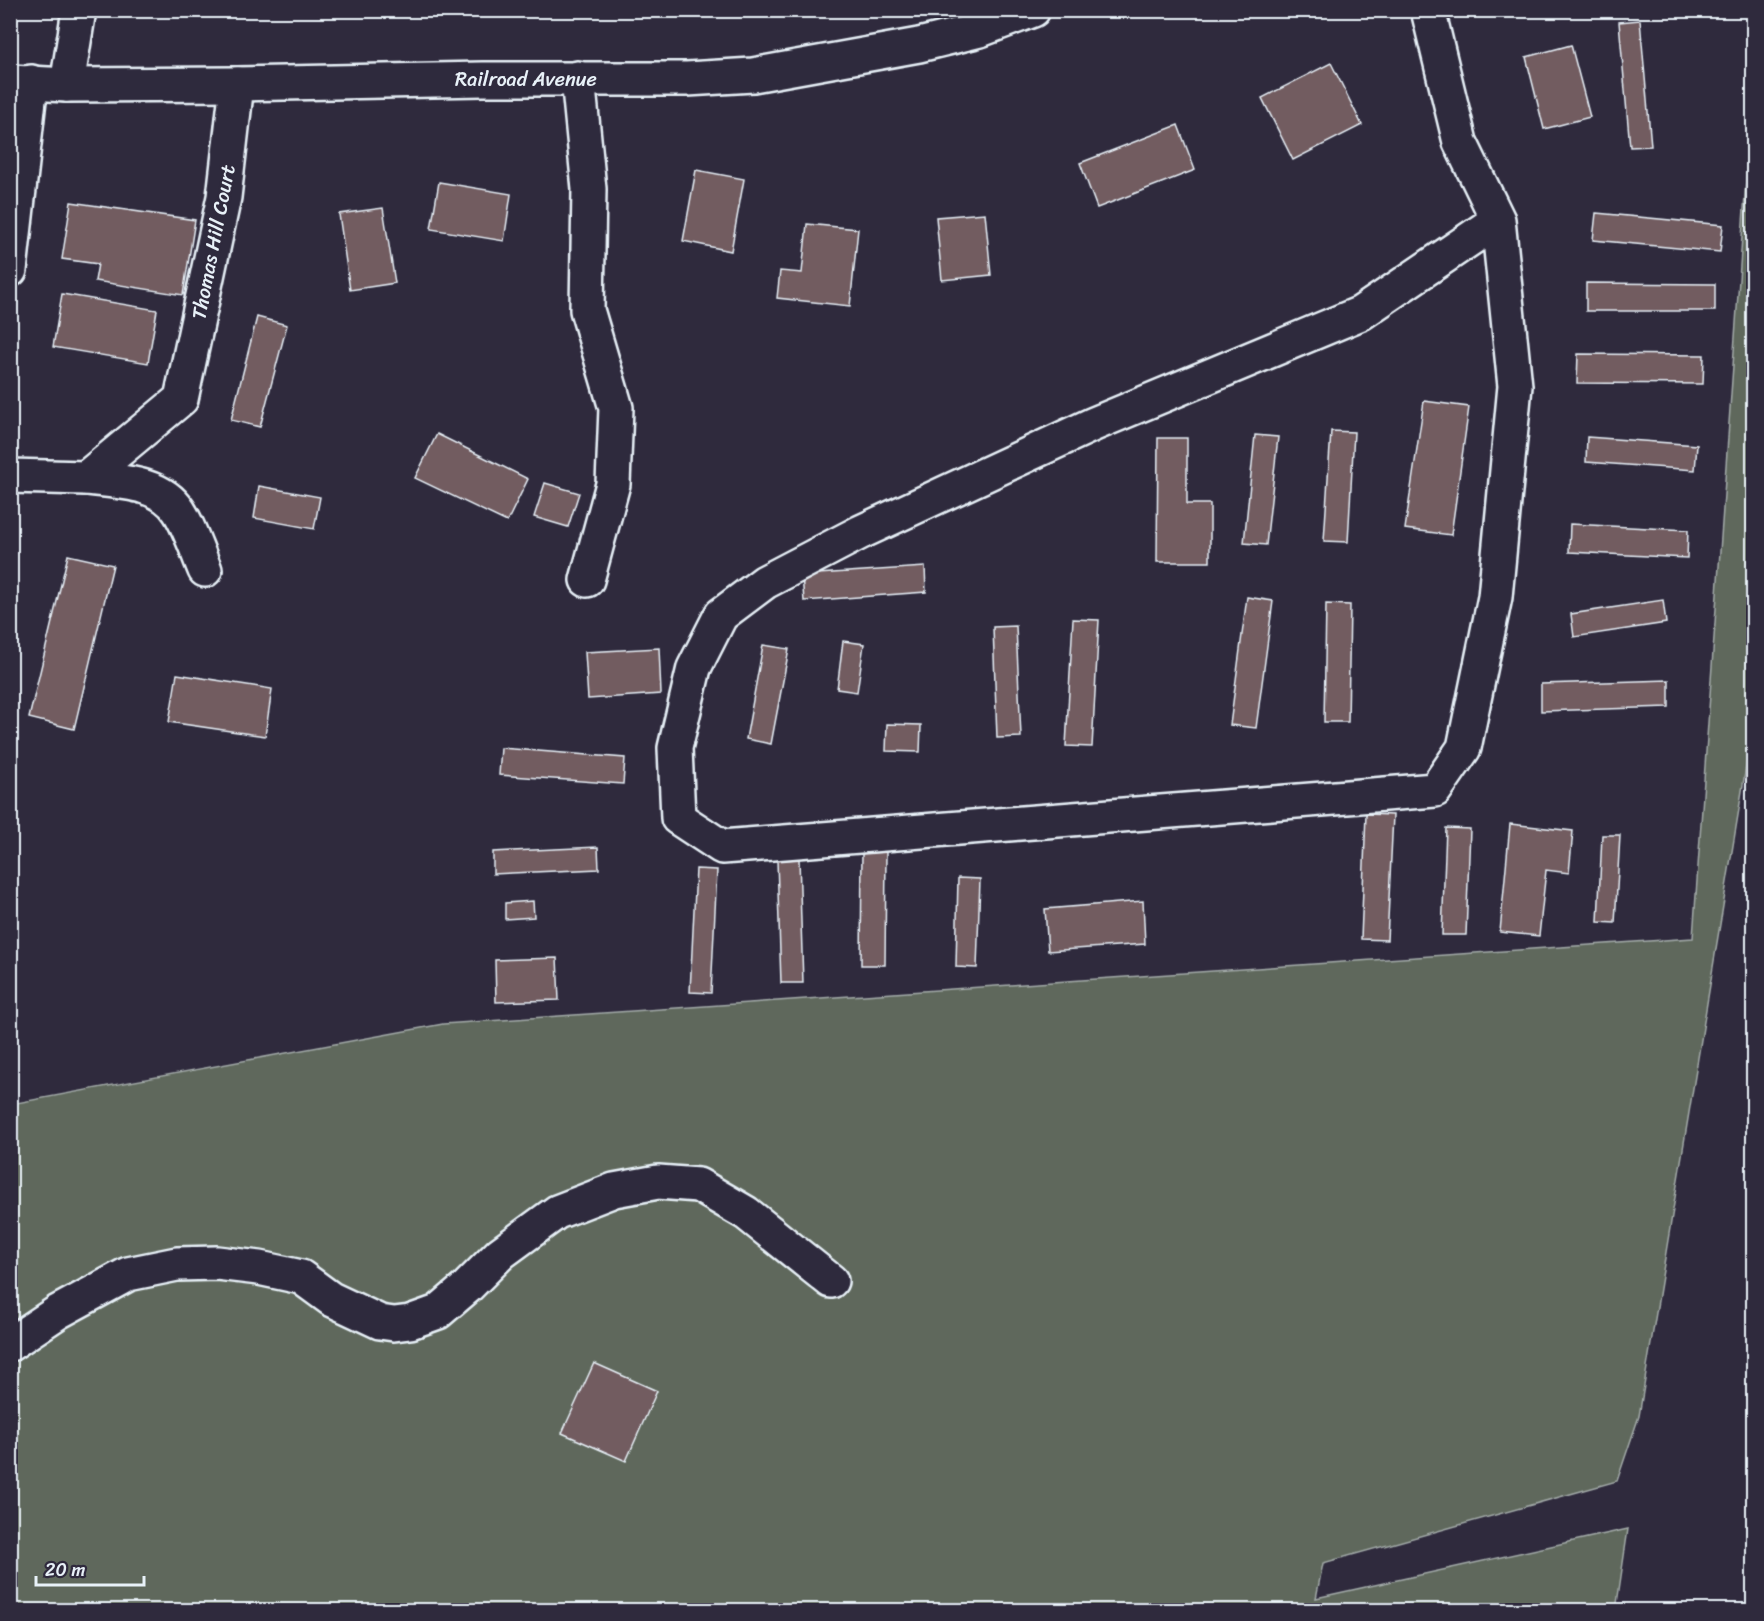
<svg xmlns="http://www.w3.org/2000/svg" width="1764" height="1621" viewBox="0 0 1764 1621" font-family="Sriracha,sans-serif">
<rect width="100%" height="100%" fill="#2f2a3d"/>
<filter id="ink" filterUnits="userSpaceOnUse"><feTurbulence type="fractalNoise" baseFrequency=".0167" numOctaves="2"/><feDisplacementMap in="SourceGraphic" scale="12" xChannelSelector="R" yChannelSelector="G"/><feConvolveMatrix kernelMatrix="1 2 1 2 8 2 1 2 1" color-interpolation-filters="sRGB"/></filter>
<g filter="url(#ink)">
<path fill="#5f685c" stroke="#a4acaa" stroke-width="1.5" d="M1753,80V724L1639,1416L1617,1481L1323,1563L1316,1598L1628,1529L1616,1610H11V1104L443,1024L1693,938Z"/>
<g fill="#725b60" stroke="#e8f1f8" stroke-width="1.5">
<path d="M1640,20L1651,146L1630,147L1619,22Z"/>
<path d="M1571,45L1590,117L1544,129L1526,57Z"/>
<path d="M1331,63L1362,125L1293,160L1262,98Z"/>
<path d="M1178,125L1195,170L1097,208L1080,163Z"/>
<path d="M696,170L744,179L731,251L683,241Z"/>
<path d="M439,182L511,194L504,241L431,229Z"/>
<path d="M71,202L195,220L183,295L95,281L98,264L62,259Z"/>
<path d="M383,208L395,283L350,290L339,214Z"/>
<path d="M985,213L991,275L942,280L936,217Z"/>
<path d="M1596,213L1723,225L1720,252L1593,240Z"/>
<path d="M807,224L858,229L850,306L777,298L780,271L802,273Z"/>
<path d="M1586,283L1715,284V311H1586Z"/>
<path d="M62,294L157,310L148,363L53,347Z"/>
<path d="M257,317L287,325L260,427L231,420Z"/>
<path d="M1578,354L1704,355L1703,384L1577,383Z"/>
<path d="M1424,401L1469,407L1451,535L1405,529Z"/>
<path d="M1331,431L1354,432L1348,542L1324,541Z"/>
<path d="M437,434L528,479L507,522L415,478Z"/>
<path d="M1255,435L1278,437L1266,545L1244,543Z"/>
<path d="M1587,437L1697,445L1695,470L1586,462Z"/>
<path d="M1158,438H1187V504H1210V562H1157Z"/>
<path d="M545,483L579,493L568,527L534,517Z"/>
<path d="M259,486L320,497L314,529L254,518Z"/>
<path d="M1570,524L1688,530L1687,558L1569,552Z"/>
<path d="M68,555L113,565L74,729L29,718Z"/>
<path d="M925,567L926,592L804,601L802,575Z"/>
<path d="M1247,597L1273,601L1256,728L1230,725Z"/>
<path d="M1663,600L1666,623L1574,637L1571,614Z"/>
<path d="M1326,604L1350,605L1348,722H1324Z"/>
<path d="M1073,619L1099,620L1092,747L1066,746Z"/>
<path d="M1016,626L1021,737L997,738L993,627Z"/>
<path d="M843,641L864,644L857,692L837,689Z"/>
<path d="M763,645L789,649L771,744L746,739Z"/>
<path d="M659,648L661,694L588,699L585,652Z"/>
<path d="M177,674L272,689L265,736L169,722Z"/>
<path d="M1669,680V707L1541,711V684Z"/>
<path d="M887,724L921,725L920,752L886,751Z"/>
<path d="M501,748L625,758L623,784L499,775Z"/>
<path d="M1366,814L1393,815L1387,940L1361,939Z"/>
<path d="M1510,824L1573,831L1569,873L1546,870L1539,936L1500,932Z"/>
<path d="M1446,828L1470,829L1466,935H1442Z"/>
<path d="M1602,835H1620L1615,923L1598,922Z"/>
<path d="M598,847L599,869L493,874V852Z"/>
<path d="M862,852H886L885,965H861Z"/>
<path d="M799,859L803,983H781L777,860Z"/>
<path d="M696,869L717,870L711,993L690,992Z"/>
<path d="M958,878L980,879L977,968L956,967Z"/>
<path d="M533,901L534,917L505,919V903Z"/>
<path d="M1143,901L1145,944L1048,951L1045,909Z"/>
<path d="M557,958L559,1000L496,1002L495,960Z"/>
<path d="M594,1363L657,1391L626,1461L562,1433Z"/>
</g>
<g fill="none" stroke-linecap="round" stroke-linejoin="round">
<defs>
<g id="minor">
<path d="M1428,10L1460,142L1498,220L1515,386L1495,597L1464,748L1435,790L722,847L678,818L675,748L694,668L721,615L765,582L861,532L1094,424L1361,313L1498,220"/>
<path d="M578,78L589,189L587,310L616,408L613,484L587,580"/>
<path d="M10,82L67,85L237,84L483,79H687L753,75L919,45L980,30L1033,10"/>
<path d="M67,85L79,10"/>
<path d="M10,270L31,82"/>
<path d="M10,476L86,478L181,399L224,197L237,84"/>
<path d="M86,478C117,482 160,481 179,511C190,528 197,551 205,570"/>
<path d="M10,1344L58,1312L128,1274L177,1264L217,1263L259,1268L301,1277L331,1299L380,1322L394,1324L410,1322L438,1312L466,1288L501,1253L557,1212L614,1190L658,1182L698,1185L746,1213L831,1281"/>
</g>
</defs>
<use href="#minor" stroke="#e8f1f8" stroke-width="38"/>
<use href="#minor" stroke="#2f2a3d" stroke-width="33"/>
</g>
</g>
<g text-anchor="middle" stroke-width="4.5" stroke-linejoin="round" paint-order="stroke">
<g font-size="20" fill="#e8f1f8" stroke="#2f2a3d">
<text x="526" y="86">Railroad Avenue</text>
<text transform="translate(213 242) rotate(-79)" y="7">Thomas Hill Court</text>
</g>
</g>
<rect width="1764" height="1621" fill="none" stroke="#2f2a3d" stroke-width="36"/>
<rect x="18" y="18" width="1728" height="1585" fill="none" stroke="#e8f1f8" stroke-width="2" filter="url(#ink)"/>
<path d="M36 1576v9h108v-9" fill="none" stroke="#e8f1f8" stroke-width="3"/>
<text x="45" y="1576" font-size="18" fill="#e8f1f8" stroke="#2f2a3d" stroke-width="4.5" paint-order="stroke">20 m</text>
</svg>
